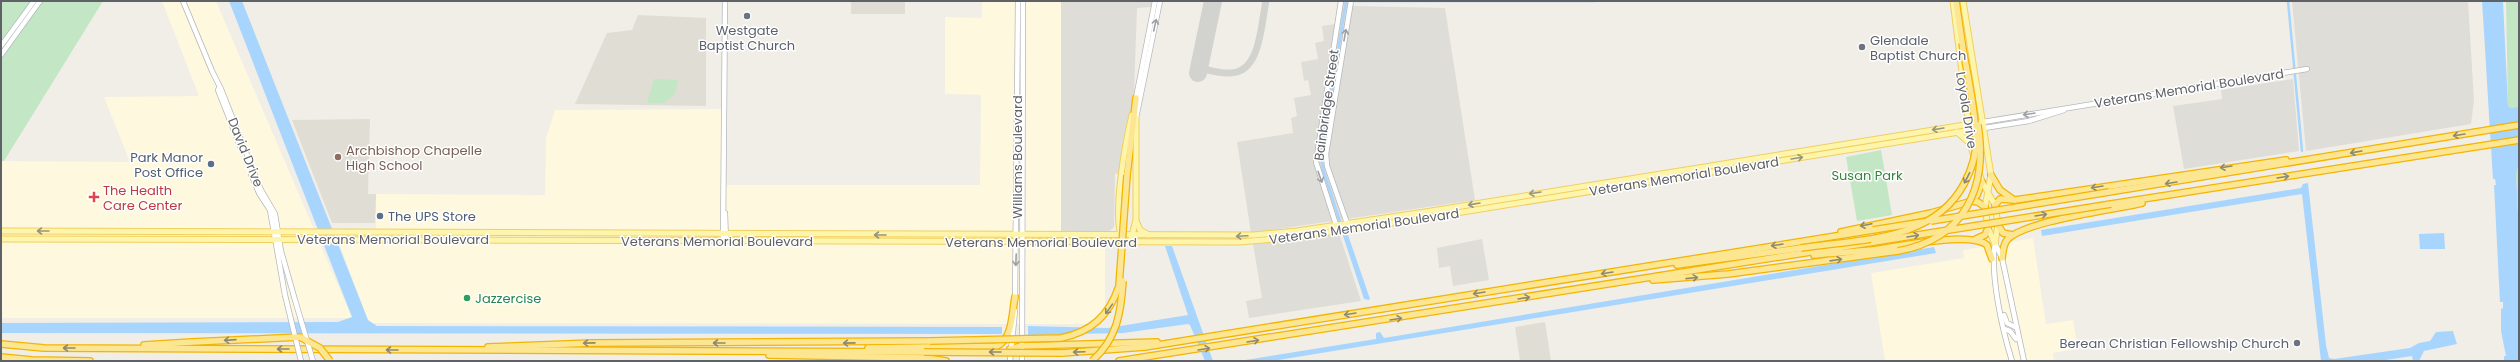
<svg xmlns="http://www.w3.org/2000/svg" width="2520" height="362" viewBox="0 0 2520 362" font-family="Poppins,sans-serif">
<rect width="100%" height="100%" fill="#f0eee6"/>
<g fill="#fef8de">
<path d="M162,1H216L352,318H1V161L130,162L104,97L199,96Z"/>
<path d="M982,1H1061V245L1105,247V310L1088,324L369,323L339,243H376V194L545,195L546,138L555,110L721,109L723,185H980L981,95L945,94V17L982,18Z"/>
<path d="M2033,238L2046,324L2073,320L2078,349L2053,353L2054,361H1885L1871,273L1964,258L1963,250Z"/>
</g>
<g fill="#dfddd8">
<path d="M1061,1H1152V7L1137,8L1134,92L1120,173L1115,174L1114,227L1107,233H1061Z"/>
<path d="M1339,1H1353V6L1445,8L1475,200L1251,233L1237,142L1293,133L1291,118L1297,116L1294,98L1311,95L1308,80L1304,81L1301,62L1318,59L1315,43L1324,41L1322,26L1335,24Z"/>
<path d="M2292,1H2468L2474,101L2471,124L2306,151Z"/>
<path d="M2293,79L2299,151L2184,169L2173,106L2222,99L2221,90Z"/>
<path d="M1339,233L1361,301L1249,318L1246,301L1262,298L1253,244Z"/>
<path d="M1482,239L1489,280L1453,286L1450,266L1439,268L1437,248Z"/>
</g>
<g fill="#e0ddd4">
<rect x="851" y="1" width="54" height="13"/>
<path d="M638,15L706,18V106L575,104L607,33L632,30Z"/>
<path d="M370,119L368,194H376L375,223H332L292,120Z"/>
<path d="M1545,322L1551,361H1520L1515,327Z"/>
</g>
<g fill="#c3e7c5">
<path d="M1,1H103L4,161H1Z"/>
<path d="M2506,1H2519V106L2512,108L2508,106Z"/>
<path d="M654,79L678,80L675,94L665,103H647Z"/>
<path d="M1881,150L1892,215L1857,221L1846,157Z"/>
<path d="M2519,164V233L2516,174Z"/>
</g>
<g fill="#a8d5fe">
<path d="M229,1H242L368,320L377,326L1002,327V334L1,333V323L338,322L352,317Z"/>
<path d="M2482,1H2503L2508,106L2512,108L2519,106V164L2516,174L2519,233V361H2504V356H2506L2501,331V309L2503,308V302H2500L2494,185H2496L2495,179H2493C2489,120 2486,60 2482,1Z"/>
<path d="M2308,183L2326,345L2329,358L2334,359L2410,348L2419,343L2430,341L2436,332L2453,331L2457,344L2424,351L2419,361H2413L2412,356L2379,361H2321L2302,194L2042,236L2041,230L2301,188L2303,184Z"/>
<path d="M1347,232L1370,299L1369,300L1364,299L1342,233Z"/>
<path d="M2444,233L2445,249H2420L2419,234Z"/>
<path d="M1165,246H1172L1213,361H1205L1190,325L1188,324L1123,333L1028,335V326L1108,328L1188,315Z"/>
<path d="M1934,247L1936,253L1272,361H1239L1376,339V333L1380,332L1384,338Z"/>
</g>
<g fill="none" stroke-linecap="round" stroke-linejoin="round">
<g stroke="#a8d5fe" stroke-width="2.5">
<path d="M1356,1H1595"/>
<path d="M2288,1L2302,151"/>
<path d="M1340,222L1323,169L1321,157L1346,1"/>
</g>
<path stroke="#d2d2ce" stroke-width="7" d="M1199,68C1209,70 1220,74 1230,73C1261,73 1261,23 1266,1"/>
<path stroke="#d2d2ce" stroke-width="18" d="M1198,73L1213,1"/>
<defs>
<g id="secondary">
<path d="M183,1L212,71L221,89L261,190L275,214L281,251L295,300"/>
<path d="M1,46L34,1"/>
<path d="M1,55L40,1"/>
<path d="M219,88L218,90L242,151"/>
<path d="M1136,98L1155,1"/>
<path d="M1136,118L1160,1"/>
<path d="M1983,122L2307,69"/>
<path d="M1984,128L2029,121L2064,110"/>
<path d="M251,174L259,193L270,210L285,295"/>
<path d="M725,213L726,241"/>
<path d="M1348,226L1327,166L1326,154L1351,1"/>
<path d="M1338,231L1316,162L1341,1"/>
<path d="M723,241L725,1"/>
<path d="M1995,243L2002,258L2024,361"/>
<path d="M1995,243C1990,275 2002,329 2012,361"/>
<path d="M1015,300L1018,1"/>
<path d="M2004,315L2007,323L2015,327"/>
<path d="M2004,329L2010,331L2016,339"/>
<path d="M1010,361L1015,311"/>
<path d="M1022,361L1023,1"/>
</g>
<g id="primary">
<path d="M1953,1L1972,150L1982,182L1995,205L1998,225L1995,243"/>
<path d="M1963,1L1991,175L1985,207L1988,228L1994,242"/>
<path d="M1957,132L1971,144"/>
<path d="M1137,223L1140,230L1149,235"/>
<path d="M1,231L1254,235L1297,231L1425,212L1983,122"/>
<path d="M1122,237C1112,215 1126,140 1132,115"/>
<path d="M1,239L1239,242L1288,238L1419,219L1984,128"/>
<path d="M1131,239L1136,220V118"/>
</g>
<g id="highway">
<path d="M1956,1L1962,43"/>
<path d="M1127,175L1136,98"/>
<path d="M1991,175L2000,190L2014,200"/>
<path d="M2109,192L2519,125"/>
<path d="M1972,201L1978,202L1985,207"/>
<path d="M2111,204L2519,140"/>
<path d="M1995,205L2000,199L2015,200L2286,160"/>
<path d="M1998,225L2003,233L2012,235"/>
<path d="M1841,232L1931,213L1972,201L1977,195L1982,182"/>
<path d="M1976,239L1985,235L1988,228"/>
<path d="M1814,255C1833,253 1853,252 1872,250C1895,247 1970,231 1987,245L1992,259"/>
<path d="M2002,258C2003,252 2003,245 2007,240C2023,221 2113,210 2142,203"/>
<path d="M1677,265L1801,248"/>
<path d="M1653,280L1728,274L1898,251"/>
<path d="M1,344L44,348L924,352"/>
<path d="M144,345L192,342"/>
<path d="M488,347L593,343L930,341"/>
<path d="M868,348L997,346C1013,339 1012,312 1015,297"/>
<path d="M1010,349L1021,346L1157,342"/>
<path d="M1062,353L1145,347L1873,230"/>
<path d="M769,355L926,358L946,361"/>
<path d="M1,357L32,360L90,361"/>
<path d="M1119,361L1874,242"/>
</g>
</defs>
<use href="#secondary" stroke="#b5b8bd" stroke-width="6"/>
<use href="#primary" stroke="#f1cf5f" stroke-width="7"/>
<use href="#highway" stroke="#f4b402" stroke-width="8"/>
<use href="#secondary" stroke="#fff" stroke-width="4.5"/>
<use href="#primary" stroke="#fef5ad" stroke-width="5"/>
<use href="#highway" stroke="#fce691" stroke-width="5.5"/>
<defs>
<g id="secondary-bridge">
<path d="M285,295L301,361"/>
<path d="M295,300L313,361"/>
</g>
<g id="highway-bridge">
<path d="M1931,221L2109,192"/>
<path d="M1873,230L1923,222"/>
<path d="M1874,242L2111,204"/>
<path d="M1801,248C1859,239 1933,242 1964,184C1972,169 1977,154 1976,137C1975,106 1967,74 1962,43"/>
<path d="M1898,251C1965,239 1988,187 1978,125"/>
<path d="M930,341L1061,338C1091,332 1109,316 1119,286L1127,175"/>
<path d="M192,342L300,337L320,348L330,361"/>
<path d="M924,352L1062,353"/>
<path d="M1092,361C1117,339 1121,313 1123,281"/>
</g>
</defs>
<use href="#secondary-bridge" stroke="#b5b8bd" stroke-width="6" stroke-linecap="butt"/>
<use href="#highway-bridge" stroke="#f4b402" stroke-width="8" stroke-linecap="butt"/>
<use href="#secondary-bridge" stroke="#fff" stroke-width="4.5"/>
<use href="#highway-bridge" stroke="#fce691" stroke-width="5.5"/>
</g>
<defs><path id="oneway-shaft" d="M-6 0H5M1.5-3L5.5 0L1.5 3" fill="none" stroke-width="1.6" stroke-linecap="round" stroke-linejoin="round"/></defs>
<g stroke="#9ea0a3">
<use href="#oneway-shaft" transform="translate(1155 25) rotate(-78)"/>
<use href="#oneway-shaft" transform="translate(1345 35) rotate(-80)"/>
<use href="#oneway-shaft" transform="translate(2029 114) rotate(171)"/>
<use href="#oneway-shaft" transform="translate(1320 177) rotate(71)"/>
<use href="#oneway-shaft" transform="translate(1016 260) rotate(92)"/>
</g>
<g stroke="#96957f">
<use href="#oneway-shaft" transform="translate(1938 129) rotate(171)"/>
<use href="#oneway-shaft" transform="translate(1797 158) rotate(-9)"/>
<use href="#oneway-shaft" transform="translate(1535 193) rotate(171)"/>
<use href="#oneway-shaft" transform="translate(1474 204) rotate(170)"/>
<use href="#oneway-shaft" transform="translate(43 231) rotate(-180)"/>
<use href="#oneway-shaft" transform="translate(880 235) rotate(-180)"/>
<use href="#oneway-shaft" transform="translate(1242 236) rotate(177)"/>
</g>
<g stroke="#8d8973">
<use href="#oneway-shaft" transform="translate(2459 135) rotate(171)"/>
<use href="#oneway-shaft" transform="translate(2356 152) rotate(170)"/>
<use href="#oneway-shaft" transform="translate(2226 167) rotate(171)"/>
<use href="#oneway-shaft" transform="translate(2283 177) rotate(-9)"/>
<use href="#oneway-shaft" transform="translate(1967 178) rotate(117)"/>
<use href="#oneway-shaft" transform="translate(2171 183) rotate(171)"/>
<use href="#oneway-shaft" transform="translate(2097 187) rotate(171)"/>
<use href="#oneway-shaft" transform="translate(2041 215) rotate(-9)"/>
<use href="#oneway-shaft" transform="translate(1866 225) rotate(168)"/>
<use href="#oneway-shaft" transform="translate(1913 236) rotate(-9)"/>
<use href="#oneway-shaft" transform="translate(1777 245) rotate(171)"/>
<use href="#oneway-shaft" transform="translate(1836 260) rotate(-8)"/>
<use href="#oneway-shaft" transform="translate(1607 273) rotate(171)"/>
<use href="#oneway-shaft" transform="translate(1692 278) rotate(-6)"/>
<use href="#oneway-shaft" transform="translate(1479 293) rotate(171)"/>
<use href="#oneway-shaft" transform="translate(1524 298) rotate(-9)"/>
<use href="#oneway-shaft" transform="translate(1109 309) rotate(125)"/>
<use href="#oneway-shaft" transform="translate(1350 314) rotate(171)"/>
<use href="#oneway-shaft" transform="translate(1396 319) rotate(-9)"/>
<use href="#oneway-shaft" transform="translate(230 340) rotate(176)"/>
<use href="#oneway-shaft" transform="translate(1253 341) rotate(-9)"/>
<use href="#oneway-shaft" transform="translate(589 343) rotate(179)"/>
<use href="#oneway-shaft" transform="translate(719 343) rotate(-180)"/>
<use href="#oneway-shaft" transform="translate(849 343) rotate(179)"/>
<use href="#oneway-shaft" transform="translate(69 348) rotate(-180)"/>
<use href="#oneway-shaft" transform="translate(283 349) rotate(-180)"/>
<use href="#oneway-shaft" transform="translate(1204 349) rotate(-9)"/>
<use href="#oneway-shaft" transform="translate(392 350) rotate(-180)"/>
<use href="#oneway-shaft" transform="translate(995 352) rotate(-180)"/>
<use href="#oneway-shaft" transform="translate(1079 352) rotate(178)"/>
</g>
<g fill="#6b7280" stroke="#fff" stroke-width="1.5">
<circle cx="747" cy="16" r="4"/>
<circle cx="1862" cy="47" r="4"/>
<circle cx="2297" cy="343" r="4"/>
</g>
<circle fill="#8d6e63" stroke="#fff" stroke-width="1.5" cx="338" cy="157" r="4"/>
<g fill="#5c6f8a" stroke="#fff" stroke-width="1.5">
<circle cx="211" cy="164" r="4"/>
<circle cx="380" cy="216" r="4"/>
</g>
<path fill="#e0444e" stroke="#fff" stroke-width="1.5" d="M92 191h4v4h4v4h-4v4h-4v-4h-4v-4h4z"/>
<circle fill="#2e9e5b" stroke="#fff" stroke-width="1.5" cx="467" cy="298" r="4"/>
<g text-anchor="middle" stroke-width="3" stroke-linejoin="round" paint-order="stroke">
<g font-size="13" fill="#5b616d" stroke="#fff">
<text x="747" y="35">Westgate<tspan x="747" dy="15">Baptist Church</tspan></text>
<text x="1870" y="45" text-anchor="start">Glendale<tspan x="1870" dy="15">Baptist Church</tspan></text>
<text x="2289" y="348" text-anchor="end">Berean Christian Fellowship Church</text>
</g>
<g font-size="13" fill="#5e6166" stroke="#fff">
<text transform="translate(2189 88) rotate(-9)" y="5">Veterans Memorial Boulevard</text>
<text transform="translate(1326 105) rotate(-82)" y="5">Bainbridge Street</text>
<text transform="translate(1967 110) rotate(81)" y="5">Loyola Drive</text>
<text transform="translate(246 152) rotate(68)" y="5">David Drive</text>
<text transform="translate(1017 157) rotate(-90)" y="5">Williams Boulevard</text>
<text transform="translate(1684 176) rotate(-9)" y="5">Veterans Memorial Boulevard</text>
<text transform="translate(1364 226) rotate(-8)" y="5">Veterans Memorial Boulevard</text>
<text x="393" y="244">Veterans Memorial Boulevard</text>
<text x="717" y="246">Veterans Memorial Boulevard</text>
<text x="1041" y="247">Veterans Memorial Boulevard</text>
</g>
<g font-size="13" fill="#785e54" stroke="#fff" text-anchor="start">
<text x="346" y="155">Archbishop Chapelle<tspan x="346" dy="15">High School</tspan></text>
</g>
<g font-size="13" fill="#4e5e75" stroke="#fff" text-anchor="end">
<text x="203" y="162">Park Manor<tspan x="203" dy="15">Post Office</tspan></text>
<text x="388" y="221" text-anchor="start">The UPS Store</text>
</g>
<g font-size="13" fill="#36853e" stroke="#fff">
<text x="1867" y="180">Susan Park</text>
</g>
<g font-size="13" fill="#be3a42" stroke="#fff" text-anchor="start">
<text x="103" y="195">The Health<tspan x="103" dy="15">Care Center</tspan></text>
</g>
<g font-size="13" fill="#27864d" stroke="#fff" text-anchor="start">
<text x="475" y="303">Jazzercise</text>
</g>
</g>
<rect width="2520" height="362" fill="none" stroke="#5e6166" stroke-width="4"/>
</svg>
